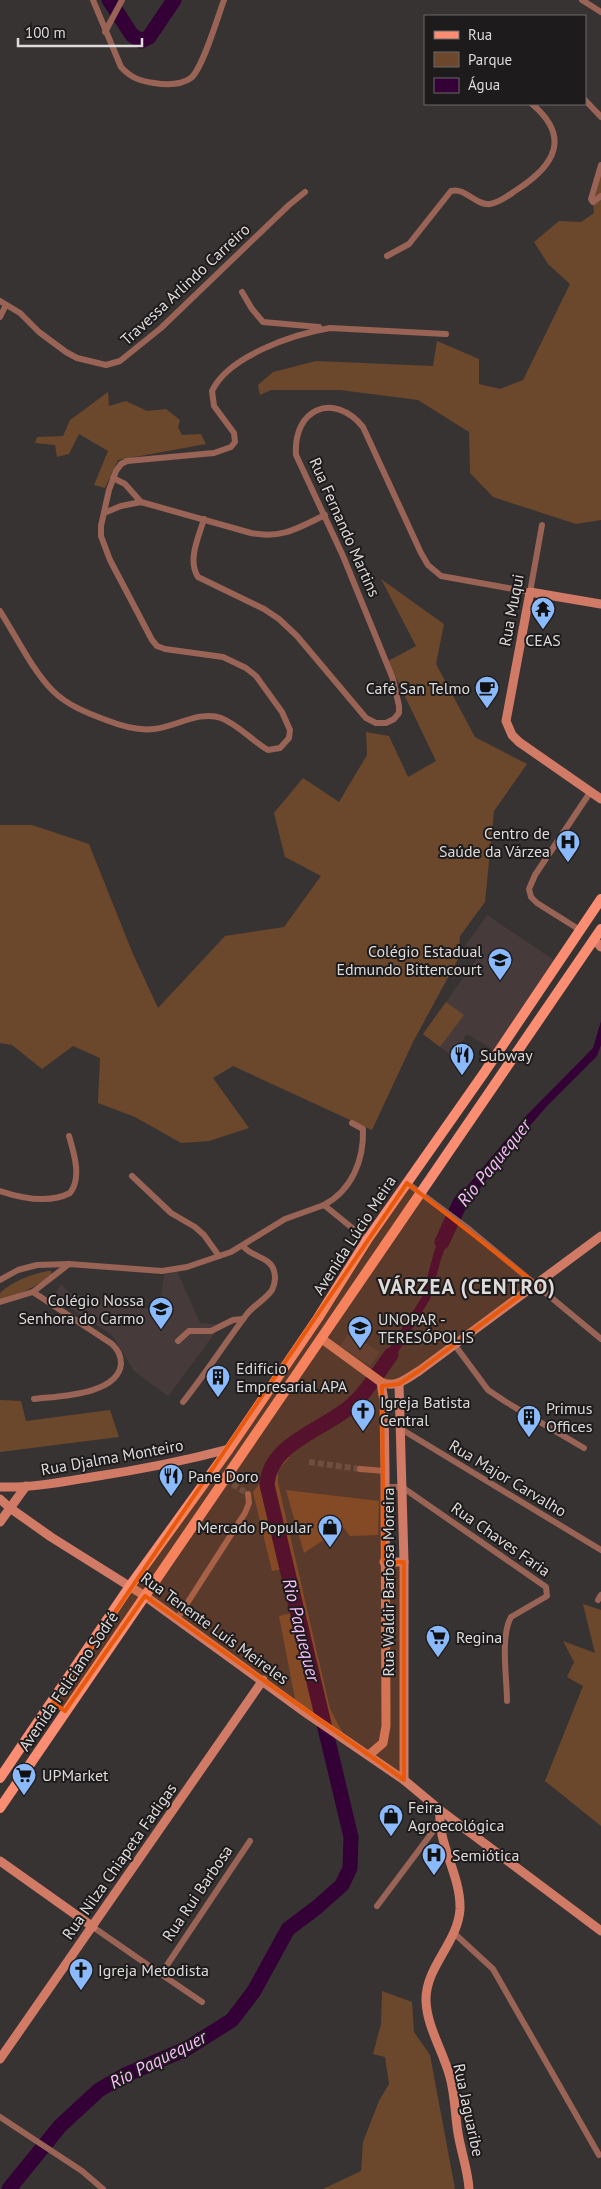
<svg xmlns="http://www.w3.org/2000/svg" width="601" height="2189" viewBox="0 0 601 2189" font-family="'PT Sans',sans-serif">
<rect width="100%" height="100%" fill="#383333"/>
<g fill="#463a3b">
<path d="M487,915L554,960L493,1050L467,1034L452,1056L423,1034L479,956L465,946Z"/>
<path d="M177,1271L200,1323L221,1325L168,1396L134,1371L112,1335L53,1297L61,1284L70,1293L98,1299L141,1303L143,1308L155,1309L156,1304H160L164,1275Z"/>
<path d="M349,1333L380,1352L370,1366L340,1346Z"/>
</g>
<g fill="#6b472c">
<path d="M601,166V520L576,524L493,497L470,473L469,432L418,400L340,390H271L260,395L258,385L273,372L316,361L433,366L437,341L479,359V384L500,389L523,380L570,284L548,264L534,242L559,221L581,222L594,213L592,191Z"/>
<path d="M108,392L109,406L126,401L147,411L166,409L180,420L178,427L182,435L201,434L206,444L118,460L105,488L94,485L108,451L79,434L69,454L57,457L55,445L35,443L37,437L63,436L70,420Z"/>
<path d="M381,579L444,624L436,664L475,737L527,764L494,811L485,902L460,936L458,959L413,1042L372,1130L233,1066L213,1078L249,1128L209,1141L181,1143L135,1117L98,1103L100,1058L73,1046L42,1069L12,1045L0,1043V825H32L89,844L133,954L158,1008L225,936L284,927L321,876L285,857L274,813L303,778L339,802L367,755L366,732L389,736L408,777L436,761L388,661L416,646Z"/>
<path d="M446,1002L464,1015L440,1047L423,1034Z"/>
<path d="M48,1271H51L52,1275C35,1287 19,1295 0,1301V1293C14,1280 30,1275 48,1271Z"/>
<path d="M0,1400L21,1401L26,1421L110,1410L119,1437L0,1452Z"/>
<path d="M285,1457H290L278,1470V1483L330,1709L345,1737L296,1704L279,1616L301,1611L291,1568L272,1571L253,1492L276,1463Z"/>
<path d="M286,1490L379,1501L378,1535L350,1536L343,1527L304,1553Z"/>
<path d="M583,1604L601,1610V1826L545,1781L583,1686L567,1677L574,1662L563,1641L595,1653Z"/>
<path d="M382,1991L412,2002L414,2032L430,2055L455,2189H323L361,2171L363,2142L379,2101L389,2084L385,2057L373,2054L381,2024Z"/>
</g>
<g fill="#330136">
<path d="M601,1021V1045L597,1056L547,1106L509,1150L459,1216L450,1211L458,1197L526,1116L593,1048Z"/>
<path d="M445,1222L453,1227L441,1259L430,1299L385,1374L376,1369L422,1297L434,1252Z"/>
</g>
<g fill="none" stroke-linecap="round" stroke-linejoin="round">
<g stroke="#330136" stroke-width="15">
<path d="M109,0L132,35L141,41L149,37L174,0"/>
<path d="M442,1242L460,1203L465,1196"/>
<path d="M9,2189L60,2126L99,2090L125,2075L186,2049L232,2020L254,1991L288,1929L316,1908L342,1885L350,1868L351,1837L267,1485C269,1442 327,1429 353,1404C368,1391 379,1371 391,1355"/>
</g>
<g stroke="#514c4c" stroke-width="6" stroke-dasharray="6 3" stroke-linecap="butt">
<path d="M309,1462L360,1469"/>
<path d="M225,1479L248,1494"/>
</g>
<g stroke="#996356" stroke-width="6">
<path d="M93,0L121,67C131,78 140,81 154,83C166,85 181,85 191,78C203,68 218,16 224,0"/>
<path d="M582,0L601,12"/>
<path d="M105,32L122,0"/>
<path d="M585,100L601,117"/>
<path d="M601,165L591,199L593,202L601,196"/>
<path d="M387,256L409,244L451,191C465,187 476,206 490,204C500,203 510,194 518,189C555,165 571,137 532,104"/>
<path d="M242,292L252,309L263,322L319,327"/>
<path d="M0,301L20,313L39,332L66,352L77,358L106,365L120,361L161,328L289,205L305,192"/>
<path d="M0,317L6,305"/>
<path d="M113,478L125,484L141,502"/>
<path d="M104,513L121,506L141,502L251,533C282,539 298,528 325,515"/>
<path d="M204,519C199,536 187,560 198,577L264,609L279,619L297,636L366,718L376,723H386L394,719L399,713V706L393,679L343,556L296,455C293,409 333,391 363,427L421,553L428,565L441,576L530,592L542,525"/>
<path d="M0,611C16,636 32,670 53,691C67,705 87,713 106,720C121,726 137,731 154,729C175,727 200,710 221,718C239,725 252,741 268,750L280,748L289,738L290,730L282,712L256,676L246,668L223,657L165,649L157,646L152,640L110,560L101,536V526L109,490L116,471L121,464L127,461L214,453L231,447L235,442L234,433L214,406L212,391C228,356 294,334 330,328L446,334"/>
<path d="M580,930L537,903L531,897L529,889L535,875L591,791"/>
<path d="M132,1176L171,1213L195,1227L204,1235L219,1256"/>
<path d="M407,1183L470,1230L601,1339"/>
<path d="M0,1191C21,1198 49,1204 70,1193C82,1178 74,1153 69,1136"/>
<path d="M324,1205C352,1190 364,1160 363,1129L352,1123"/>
<path d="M0,1280L18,1270L37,1265L69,1264L162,1271L187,1267L231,1252L285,1219L324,1205L367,1240"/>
<path d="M33,1292L112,1344C118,1350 121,1355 121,1364C118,1395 58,1396 34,1399"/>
<path d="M0,1302L33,1292L69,1264"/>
<path d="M178,1341L189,1331H211L233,1320L243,1319"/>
<path d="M454,1344L488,1390L506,1402L584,1448"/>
<path d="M183,1402C206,1373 225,1343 247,1314C254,1305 265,1300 272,1290C275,1284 276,1278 274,1271C271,1257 251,1257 243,1246"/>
<path d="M401,1429L601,1550"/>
<path d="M360,1469L385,1471"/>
<path d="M384,1487H402L546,1587L547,1596L511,1617C500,1636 507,1679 507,1701"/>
<path d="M598,1600L601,1595"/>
<path d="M177,1619L245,1513L249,1503L248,1494"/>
<path d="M377,1906L440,1822"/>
<path d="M93,1927L155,1970L163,1971L250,1841"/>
<path d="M455,1934L493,1969L599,2155"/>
<path d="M158,1972L202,2002"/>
<path d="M0,2117L82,2171L103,2189"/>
</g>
<g stroke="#d17b66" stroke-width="9">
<path d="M601,604L530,592L506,721L512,735L519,742L601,799"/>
<path d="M594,939L601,947"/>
<path d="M322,1339L381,1382C396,1389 407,1378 419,1371L601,1236"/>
<path d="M399,1384L404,1562V1780"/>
<path d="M0,1487C31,1488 62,1482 92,1477C138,1470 184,1461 229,1449"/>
<path d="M0,1499L10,1508L51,1537L145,1596L306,1713L404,1780L440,1810L601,1931"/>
<path d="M0,1522L26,1486"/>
<path d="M384,1562H404"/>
<path d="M369,1755L383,1743L386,1726L385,1471L384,1401L381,1382"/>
<path d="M440,1810C437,1844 461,1875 460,1909C458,1943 425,1967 426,2001C427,2027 443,2051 450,2077C455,2095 455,2115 458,2133C461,2152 468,2170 469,2189"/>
<path d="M0,1861L93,1927"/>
<path d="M0,2059L263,1680"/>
</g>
<g stroke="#fb8d73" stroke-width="10">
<path d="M0,1778L130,1586L229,1449L318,1318L367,1240L484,1073L601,899"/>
<path d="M0,1808L601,929"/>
</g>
</g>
<path fill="#e8590c" fill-opacity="0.2" stroke="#e8590c" stroke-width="4" stroke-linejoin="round" d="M407,1183L536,1284L419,1371L399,1384L382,1386L384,1562H404V1780L145,1596L65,1711L53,1703Z"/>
<defs>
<symbol id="temple-pin" viewBox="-11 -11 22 30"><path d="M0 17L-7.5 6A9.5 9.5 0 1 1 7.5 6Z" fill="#8abafc" stroke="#1e1b1c"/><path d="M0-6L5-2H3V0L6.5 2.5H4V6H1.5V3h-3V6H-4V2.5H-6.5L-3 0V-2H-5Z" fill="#111"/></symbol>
<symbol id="cafe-pin" viewBox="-11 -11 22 30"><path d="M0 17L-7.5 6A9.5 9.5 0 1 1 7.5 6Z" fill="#8abafc" stroke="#1e1b1c"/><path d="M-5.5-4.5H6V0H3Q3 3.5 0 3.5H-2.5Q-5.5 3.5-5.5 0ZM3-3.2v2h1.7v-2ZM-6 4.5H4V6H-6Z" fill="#111"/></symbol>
<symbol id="hospital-pin" viewBox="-11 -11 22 30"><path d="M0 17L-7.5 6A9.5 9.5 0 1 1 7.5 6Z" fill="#8abafc" stroke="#1e1b1c"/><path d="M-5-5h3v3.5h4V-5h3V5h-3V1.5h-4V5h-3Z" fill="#111"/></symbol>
<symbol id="school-pin" viewBox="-11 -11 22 30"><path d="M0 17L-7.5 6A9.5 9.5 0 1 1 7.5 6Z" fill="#8abafc" stroke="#1e1b1c"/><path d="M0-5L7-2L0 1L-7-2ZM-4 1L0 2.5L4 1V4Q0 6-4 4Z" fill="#111"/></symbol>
<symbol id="restaurant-pin" viewBox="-11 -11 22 30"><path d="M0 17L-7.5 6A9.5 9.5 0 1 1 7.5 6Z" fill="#8abafc" stroke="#1e1b1c"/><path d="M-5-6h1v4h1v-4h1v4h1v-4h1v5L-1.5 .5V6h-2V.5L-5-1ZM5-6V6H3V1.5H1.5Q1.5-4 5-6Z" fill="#111"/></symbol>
<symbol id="university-pin" viewBox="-11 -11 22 30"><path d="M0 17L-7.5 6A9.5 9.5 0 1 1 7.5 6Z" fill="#8abafc" stroke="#1e1b1c"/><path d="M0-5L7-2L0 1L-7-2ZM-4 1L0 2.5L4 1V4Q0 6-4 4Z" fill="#111"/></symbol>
<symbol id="building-pin" viewBox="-11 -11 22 30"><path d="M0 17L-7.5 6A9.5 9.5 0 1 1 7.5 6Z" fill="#8abafc" stroke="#1e1b1c"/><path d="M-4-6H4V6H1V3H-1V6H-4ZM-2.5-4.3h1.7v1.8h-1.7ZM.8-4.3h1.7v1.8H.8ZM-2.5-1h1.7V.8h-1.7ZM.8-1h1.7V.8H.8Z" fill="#111"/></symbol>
<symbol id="church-pin" viewBox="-11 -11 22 30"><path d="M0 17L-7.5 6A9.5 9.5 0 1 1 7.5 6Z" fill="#8abafc" stroke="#1e1b1c"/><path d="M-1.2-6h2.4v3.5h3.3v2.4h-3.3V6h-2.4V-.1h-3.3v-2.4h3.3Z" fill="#111"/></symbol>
<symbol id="shop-pin" viewBox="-11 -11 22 30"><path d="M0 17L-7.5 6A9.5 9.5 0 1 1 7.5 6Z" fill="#8abafc" stroke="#1e1b1c"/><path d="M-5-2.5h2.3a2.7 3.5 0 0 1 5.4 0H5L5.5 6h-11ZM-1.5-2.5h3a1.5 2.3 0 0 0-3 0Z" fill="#111"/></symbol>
<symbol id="supermarket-pin" viewBox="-11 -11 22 30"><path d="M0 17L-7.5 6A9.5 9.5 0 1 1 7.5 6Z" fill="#8abafc" stroke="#1e1b1c"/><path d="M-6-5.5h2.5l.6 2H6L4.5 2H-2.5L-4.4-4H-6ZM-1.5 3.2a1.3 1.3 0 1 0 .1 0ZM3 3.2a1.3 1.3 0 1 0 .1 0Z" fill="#111"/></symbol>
</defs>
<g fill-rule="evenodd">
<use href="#temple-pin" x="529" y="595" width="28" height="38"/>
<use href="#cafe-pin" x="473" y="674" width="28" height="38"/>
<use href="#hospital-pin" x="554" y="828" width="28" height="38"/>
<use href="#school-pin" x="486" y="946" width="28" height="38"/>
<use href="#restaurant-pin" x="448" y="1041" width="28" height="38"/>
<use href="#school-pin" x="147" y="1295" width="28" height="38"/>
<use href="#university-pin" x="346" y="1314" width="28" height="38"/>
<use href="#building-pin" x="204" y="1363" width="28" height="38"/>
<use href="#church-pin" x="349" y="1397" width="28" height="38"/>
<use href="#building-pin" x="515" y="1403" width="28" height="38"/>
<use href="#restaurant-pin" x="157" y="1462" width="28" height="38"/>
<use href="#shop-pin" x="316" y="1513" width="28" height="38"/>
<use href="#supermarket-pin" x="424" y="1623" width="28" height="38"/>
<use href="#supermarket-pin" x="10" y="1761" width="28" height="38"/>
<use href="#shop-pin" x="377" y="1802" width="28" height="38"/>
<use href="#hospital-pin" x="420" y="1841" width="28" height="38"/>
<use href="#church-pin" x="67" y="1956" width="28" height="38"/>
</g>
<g text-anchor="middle" stroke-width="4" stroke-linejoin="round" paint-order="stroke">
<g font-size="16" fill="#dedbdb" stroke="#1e1b1c">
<text transform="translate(185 284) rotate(-43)" y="6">Travessa Arlindo Carreiro</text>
<text transform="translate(345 527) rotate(66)" y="6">Rua Fernando Martins</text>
<text transform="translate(511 610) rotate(-79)" y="6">Rua Muqui</text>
<text transform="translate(354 1235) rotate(-57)" y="6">Avenida Lúcio Meira</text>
<text transform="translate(112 1457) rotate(-10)" y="6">Rua Djalma Monteiro</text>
<text transform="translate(508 1478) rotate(31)" y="6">Rua Major Carvalho</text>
<text transform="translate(501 1539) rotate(35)" y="6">Rua Chaves Faria</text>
<text transform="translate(388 1582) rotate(-90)" y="6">Rua Waldir Barbosa Moreira</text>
<text transform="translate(215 1628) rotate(36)" y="6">Rua Tenente Luís Meireles</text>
<text transform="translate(68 1681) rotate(-56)" y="6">Avenida Feliciano Sodré</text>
<text transform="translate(119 1861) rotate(-55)" y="6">Rua Nilza Chiapeta Fadigas</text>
<text transform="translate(197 1893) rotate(-56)" y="6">Rua Rui Barbosa</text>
<text transform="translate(469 2110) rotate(78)" y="6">Rua Jaguaribe</text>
</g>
<g font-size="16" fill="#dedbdb" stroke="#1e1b1c" text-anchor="start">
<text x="543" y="646" text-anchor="middle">CEAS</text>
<text x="470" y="694" text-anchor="end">Café San Telmo</text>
<text x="550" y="839" text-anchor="end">Centro de<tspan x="550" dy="18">Saúde da Várzea</tspan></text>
<text x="482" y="957" text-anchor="end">Colégio Estadual<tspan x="482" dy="18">Edmundo Bittencourt</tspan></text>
<text x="480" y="1061">Subway</text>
<text x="144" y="1306" text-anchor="end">Colégio Nossa<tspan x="144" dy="18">Senhora do Carmo</tspan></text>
<text x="378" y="1325">UNOPAR -<tspan x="378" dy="18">TERESÓPOLIS</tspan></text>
<text x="236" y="1374">Edifício<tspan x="236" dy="18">Empresarial APA</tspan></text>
<text x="380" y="1408">Igreja Batista<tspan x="380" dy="18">Central</tspan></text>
<text x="546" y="1414">Primus<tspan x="546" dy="18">Offices</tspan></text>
<text x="188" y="1482">Pane Doro</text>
<text x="312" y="1533" text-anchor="end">Mercado Popular</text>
<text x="456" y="1643">Regina</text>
<text x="42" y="1781">UPMarket</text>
<text x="408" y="1813">Feira<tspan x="408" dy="18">Agroecológica</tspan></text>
<text x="452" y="1861">Semiótica</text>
<text x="98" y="1976">Igreja Metodista</text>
</g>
<g font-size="18" font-style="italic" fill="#fabcfc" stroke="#1e1b1c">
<text transform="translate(494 1163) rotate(-51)" y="6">Rio Paquequer</text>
<text transform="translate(301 1630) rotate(76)" y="6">Rio Paquequer</text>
<text transform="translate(158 2060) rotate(-27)" y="6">Rio Paquequer</text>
</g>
<g font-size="21" font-weight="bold" letter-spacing="1" fill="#dedbdb" stroke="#1e1b1c">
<text x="467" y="1294">VÁRZEA (CENTRO)</text>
</g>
</g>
<rect x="424" y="15" width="162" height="90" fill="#1e1b1c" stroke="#6b6868"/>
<rect x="434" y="31" width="25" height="8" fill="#fb8d73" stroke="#6b6868"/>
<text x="468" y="40" font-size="15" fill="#dedbdb">Rua</text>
<rect x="434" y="52" width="25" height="15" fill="#6b472c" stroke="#6b6868"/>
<text x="468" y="65" font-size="15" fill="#dedbdb">Parque</text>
<rect x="434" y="78" width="25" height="15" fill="#330136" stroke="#6b6868"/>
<text x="468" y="90" font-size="15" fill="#dedbdb">Água</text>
<path d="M18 38v8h124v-8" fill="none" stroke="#dedbdb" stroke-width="2.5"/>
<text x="25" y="38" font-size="15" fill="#dedbdb" stroke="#1e1b1c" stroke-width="4" paint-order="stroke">100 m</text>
</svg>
